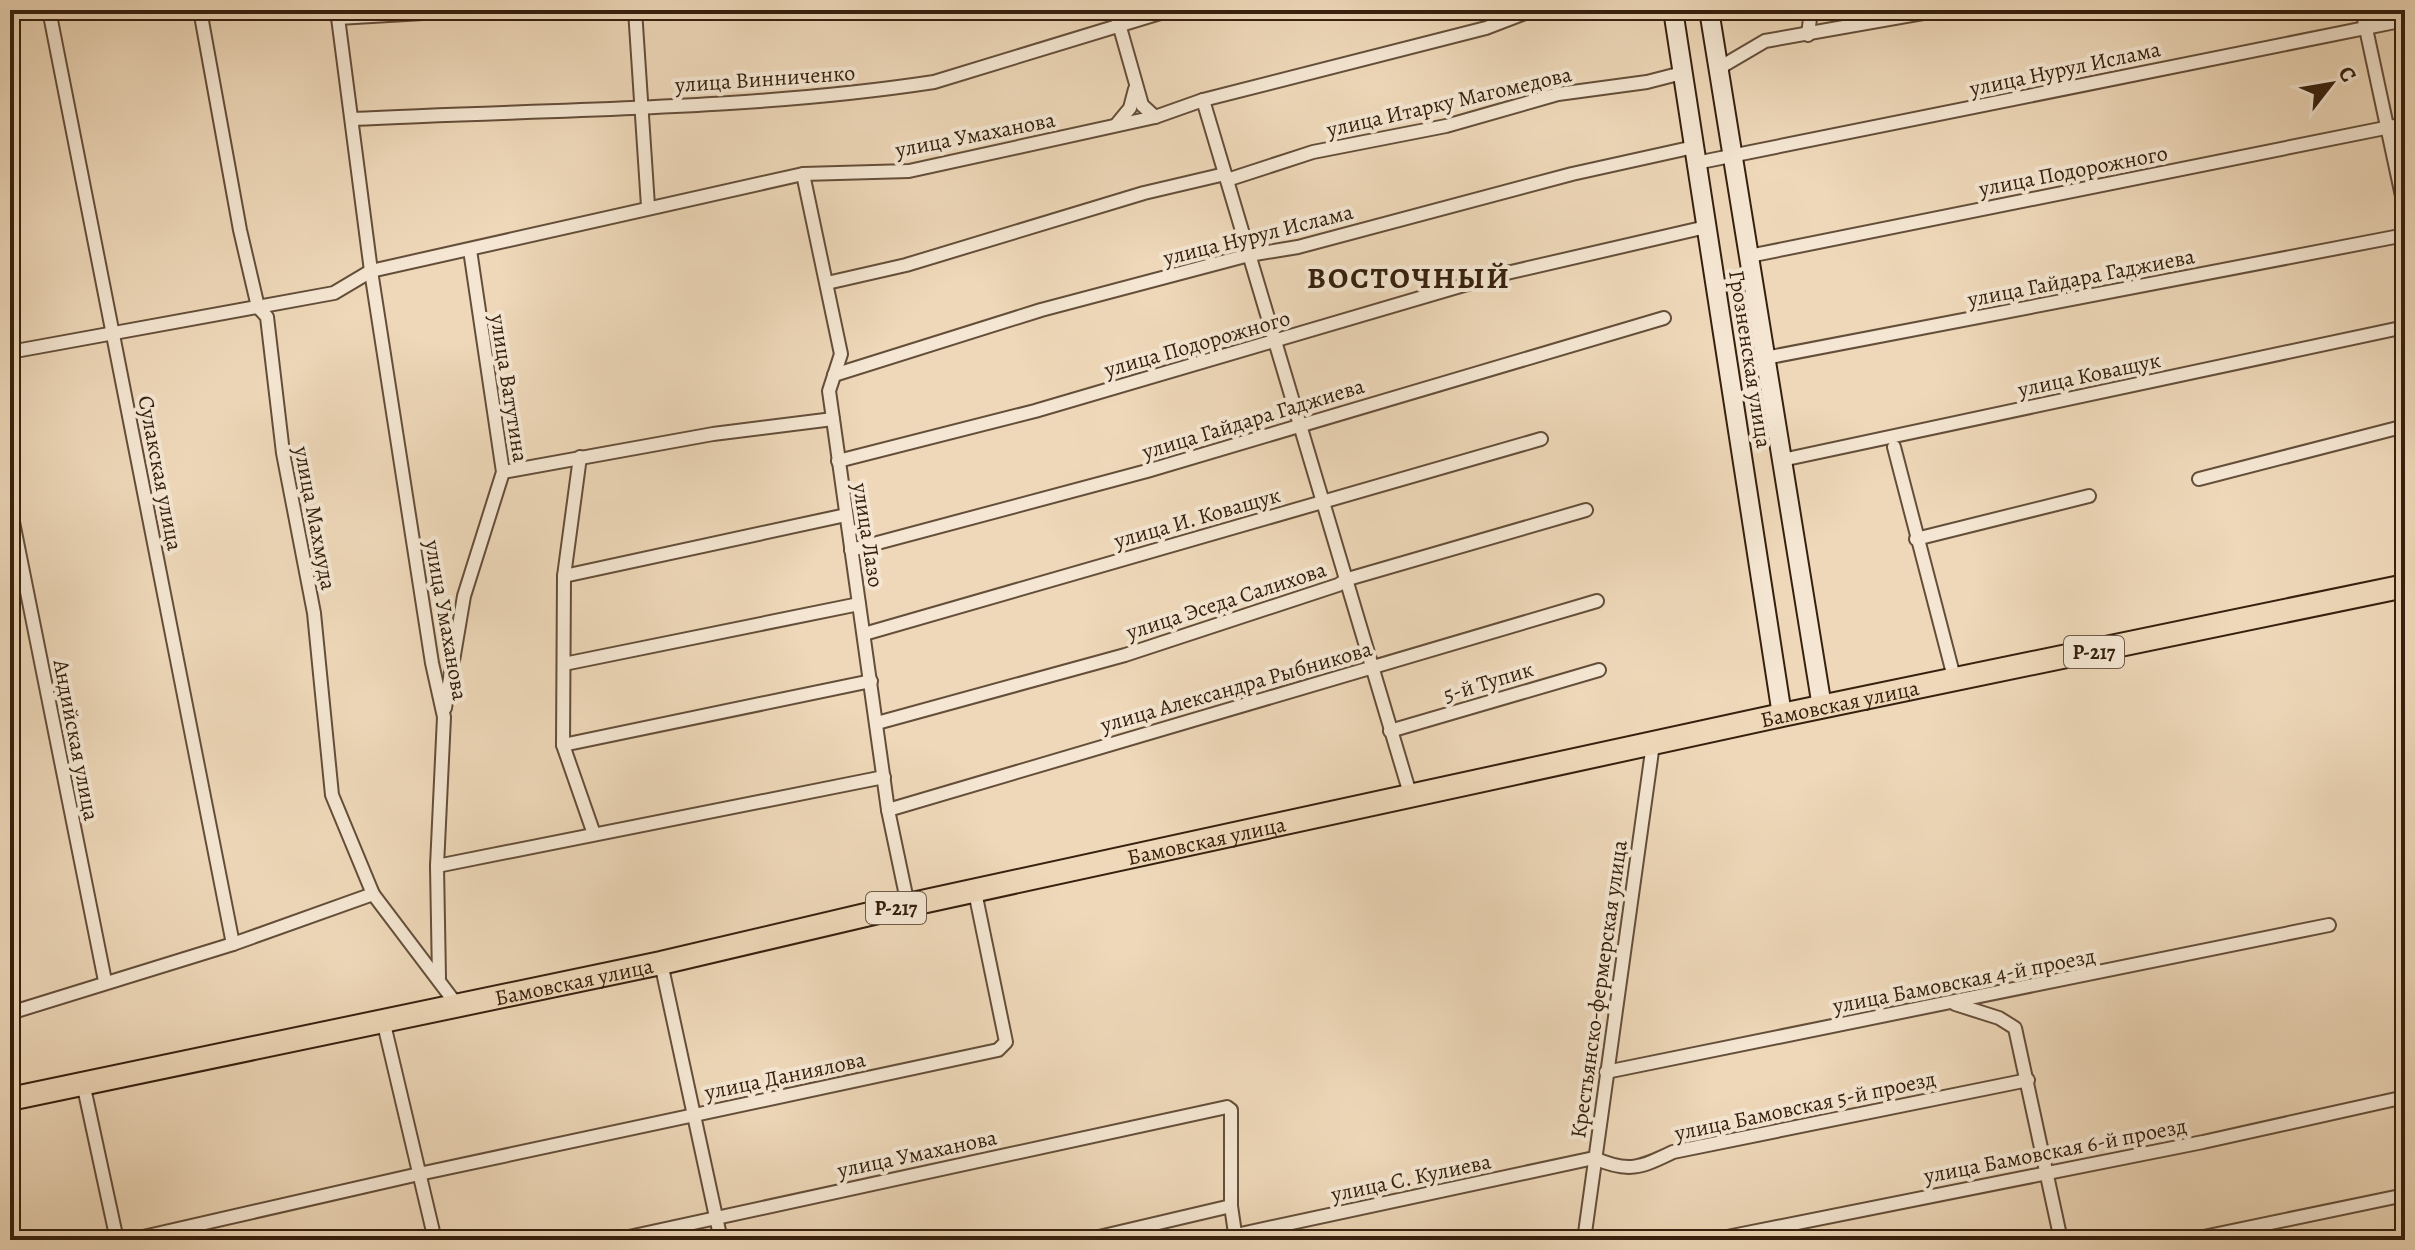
<svg xmlns="http://www.w3.org/2000/svg" width="2415" height="1250" viewBox="0 0 2415 1250" font-family="Alegreya,serif">
<rect width="100%" height="100%" fill="#eed8b9"/>
<filter id="stains"><feTurbulence type="fractalNoise" baseFrequency=".0025" numOctaves="4"/><feColorMatrix values="0 0 0 0 .2 0 0 0 0 .09 0 0 0 0 .02 0 0 0 .5 -.17"/></filter>
<radialGradient id="worn" r=".72"><stop offset=".6" stop-color="#630" stop-opacity="0"/><stop offset="1" stop-color="#630" stop-opacity=".3"/></radialGradient>
<g fill="none" stroke-linecap="round" stroke-linejoin="round">
<defs>
<g id="street">
<path d="M49,10L233,944"/>
<path d="M200,10L240,230L258,307L267,317L283,453L314,613L332,795L373,894L457,1005"/>
<path d="M337,10L371,271L432,663L444,717L437,866L439,978"/>
<path d="M635,10L648,206"/>
<path d="M1115,10L1142,105L1155,117"/>
<path d="M2362,10L2405,210"/>
<path d="M338,18L474,10"/>
<path d="M1808,35L1811,10"/>
<path d="M1719,68L1765,41L1940,10"/>
<path d="M1203,100L1411,797"/>
<path d="M352,119C546,109 743,111 934,82L1170,10"/>
<path d="M1116,125L1130,108L1135,89"/>
<path d="M1696,163L2405,20"/>
<path d="M803,174L841,354L829,391L833,419L888,810L908,905"/>
<path d="M1227,180L1313,152L1446,126L1558,94L1647,82L1682,73"/>
<path d="M1749,256L2405,124"/>
<path d="M827,283L906,265L1144,193L1225,174"/>
<path d="M10,352L334,293L371,271L803,174L909,171L1155,117L1203,100L1486,28L1533,10"/>
<path d="M1765,358L2405,235"/>
<path d="M834,375L1041,310L1249,255L1298,247L1572,174L1694,147"/>
<path d="M1894,447L1955,681"/>
<path d="M580,457L564,576L563,745L594,834"/>
<path d="M1782,460L2405,327"/>
<path d="M838,461L1035,411L1498,275L1706,227"/>
<path d="M503,472L713,434L833,419"/>
<path d="M2199,479L2405,426"/>
<path d="M10,507L105,981"/>
<path d="M1916,539L2089,496"/>
<path d="M851,550L1147,471L1664,318"/>
<path d="M564,576L846,515"/>
<path d="M864,634L1541,439"/>
<path d="M564,664L859,604"/>
<path d="M445,708L464,596L503,472L470,250"/>
<path d="M877,723L1125,655L1338,585L1348,579L1586,510"/>
<path d="M1390,731L1599,670"/>
<path d="M563,745L871,681"/>
<path d="M888,810L1597,601"/>
<path d="M437,866L884,777"/>
<path d="M661,963L721,1240"/>
<path d="M1955,1004L1999,1018L2015,1028L2061,1240"/>
<path d="M10,1013L233,944L373,894"/>
<path d="M383,1020L435,1240"/>
<path d="M1606,1072L2329,925"/>
<path d="M83,1083L117,1240"/>
<path d="M1236,1235L1594,1158C1628,1173 1640,1168 1673,1152L2028,1080"/>
<path d="M130,1240L419,1174L998,1050L1006,1042L975,892"/>
<path d="M615,1240L1227,1107L1231,1110V1206L1236,1240"/>
<path d="M1086,1240L1231,1206"/>
<path d="M1584,1240L1653,744"/>
<path d="M1712,1240L2203,1142L2405,1097"/>
<path d="M2189,1240L2405,1195"/>
</g>
<g id="secondary">
<path d="M1673,10L1782,715"/>
<path d="M1709,10L1822,707"/>
</g>
<g id="highway">
<path id="s1" d="M10,1099L661,963L908,905L1782,715L2405,586"/>
</g>
</defs>
<use href="#street" stroke="#644e39" stroke-width="16"/>
<use href="#secondary" stroke="#36200e" stroke-width="22"/>
<use href="#highway" stroke="#36200e" stroke-width="26"/>
<use href="#street" stroke="#f4e6d2" stroke-width="12"/>
<use href="#secondary" stroke="#f4e6d2" stroke-width="18"/>
<use href="#highway" stroke="#eed8b9" stroke-width="22"/>
</g>
<g text-anchor="middle" stroke-width="8" stroke-linejoin="round" paint-order="stroke">
<g fill="#f4e6d2" stroke="#6f5b49" stroke-width="2">
<rect x="2064" y="636" width="60" height="32" rx="6"/>
<rect x="866" y="892" width="60" height="32" rx="6"/>
</g>
<g font-size="20" font-weight="bold" fill="#36200e">
<text x="2094" y="659">Р-217</text>
<text x="896" y="915">Р-217</text>
</g>
<g font-size="22" fill="#36200e" stroke="#f4e6d2">
<text transform="translate(2065 68) rotate(-12)" y="8">улица Нурул Ислама</text>
<text transform="translate(765 78) rotate(-4)" y="8">улица Винниченко</text>
<text transform="translate(1449 101) rotate(-13)" y="8">улица Итарку Магомедова</text>
<text transform="translate(975 134) rotate(-11)" y="8">улица Умаханова</text>
<text transform="translate(2073 170) rotate(-11)" y="8">улица Подорожного</text>
<text transform="translate(1258 234) rotate(-14)" y="8">улица Нурул Ислама</text>
<text transform="translate(2081 277) rotate(-11)" y="8">улица Гайдара Гаджиева</text>
<text transform="translate(1197 343) rotate(-16)" y="8">улица Подорожного</text>
<text transform="translate(1751 359) rotate(81)" y="8">Грозненская улица</text>
<text transform="translate(2089 374) rotate(-12)" y="8">улица Коващук</text>
<text transform="translate(510 388) rotate(81)" y="8">улица Ватутина</text>
<text transform="translate(1253 418) rotate(-17)" y="8">улица Гайдара Гаджиева</text>
<text transform="translate(161 473) rotate(79)" y="8">Сулакская улица</text>
<text transform="translate(1197 517) rotate(-16)" y="8">улица И. Коващук</text>
<text transform="translate(316 518) rotate(79)" y="8">улица Махмуда</text>
<text transform="translate(869 535) rotate(81)" y="8">улица Лазо</text>
<text transform="translate(1226 600) rotate(-18)" y="8">улица Эседа Салихова</text>
<text transform="translate(447 620) rotate(80)" y="8">улица Умаханова</text>
<text transform="translate(1488 681) rotate(-17)" y="8">5-й Тупик</text>
<text transform="translate(1236 686) rotate(-16)" y="8">улица Александра Рыбникова</text>
<text dy="8" stroke="none"><textPath href="#s1" startOffset="1872">Бамовская улица</textPath></text>
<text transform="translate(77 740) rotate(79)" y="8">Андийская улица</text>
<text dy="8" stroke="none"><textPath href="#s1" startOffset="1224">Бамовская улица</textPath></text>
<text transform="translate(1964 980) rotate(-11)" y="8">улица Бамовская 4-й проезд</text>
<text dy="8" stroke="none"><textPath href="#s1" startOffset="576">Бамовская улица</textPath></text>
<text transform="translate(1598 989) rotate(-82)" y="8">Крестьянско-фермерская улица</text>
<text transform="translate(785 1075) rotate(-12)" y="8">улица Даниялова</text>
<text transform="translate(1805 1105) rotate(-12)" y="8">улица Бамовская 5-й проезд</text>
<text transform="translate(2055 1150) rotate(-11)" y="8">улица Бамовская 6-й проезд</text>
<text transform="translate(917 1153) rotate(-12)" y="8">улица Умаханова</text>
<text transform="translate(1411 1177) rotate(-12)" y="8">улица С. Кулиева</text>
</g>
<g font-size="30" font-weight="bold" letter-spacing="2" fill="#36200e" stroke="#f4e6d2">
<text x="1409" y="288">ВОСТОЧНЫЙ</text>
</g>
</g>
<rect width="2415" height="1250" fill="none" stroke="#eed8b9" stroke-width="40"/>
<rect x="12" y="12" width="2391" height="1226" fill="none" stroke="#36200e" stroke-width="4"/>
<rect x="20" y="20" width="2375" height="1210" fill="none" stroke="#36200e" stroke-width="2"/>
<g transform="translate(2331 84) rotate(59)" stroke="#f4e6d2" stroke-width="6" paint-order="stroke">
<path d="M0-6L14 30L0 20L-14 30Z" fill="#36200e"/>
<text y="-12" font-size="22" font-weight="bold" text-anchor="middle" fill="#36200e">С</text>
</g>
<rect width="100%" height="100%" filter="url(#stains)"/>
<rect width="100%" height="100%" fill="url(#worn)"/>
</svg>
